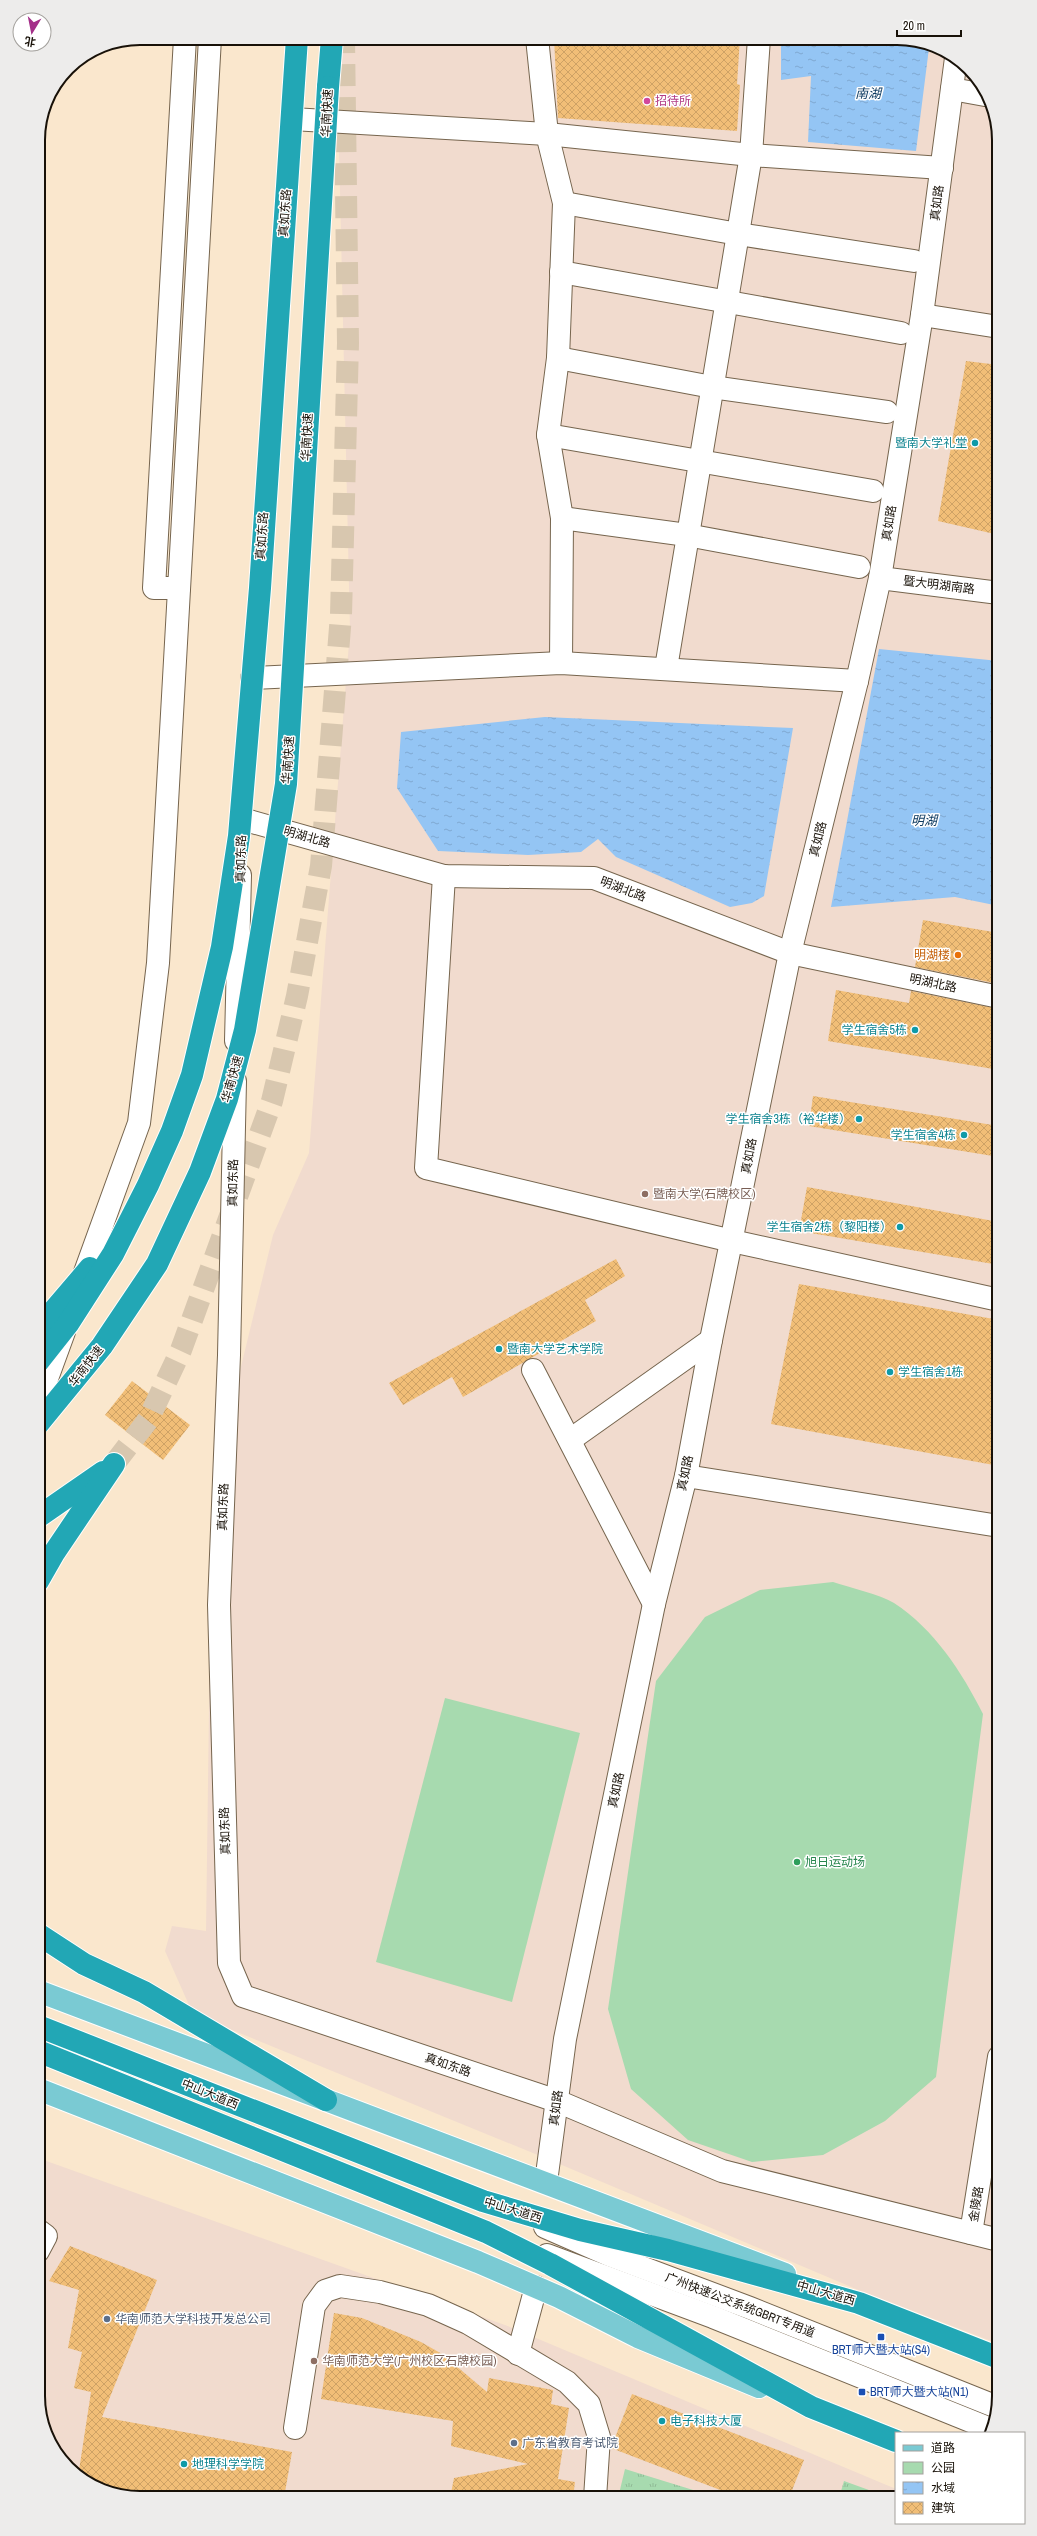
<svg xmlns="http://www.w3.org/2000/svg" width="1037" height="2536" viewBox="0 0 1037 2536" font-family="'Archivo Narrow','Noto Sans SC',sans-serif">
<defs>
<pattern id="grass-tufts" width="24" height="20" patternUnits="userSpaceOnUse"><rect width="24" height="20" fill="#a7daaf"/><path d="M3 7l-1-3M5 7V3M7 7l1-3M15 17l-1-3M17 17v-4M19 17l1-3" fill="none" stroke="#8fba95"/></pattern>
<pattern id="water-ripples" width="26" height="14" patternUnits="userSpaceOnUse"><rect width="26" height="14" fill="#94c5f4"/><path d="M2 4q2-2 4 0t4 0M15 11q2-2 4 0t4 0" fill="none" stroke="#7fa8d0"/></pattern>
<pattern id="building-cross-hatch" width="8" height="8" patternUnits="userSpaceOnUse"><rect width="8" height="8" fill="#f1be77"/><path d="M0 0l8 8M0 8l8-8" fill="none" stroke="#cea265"/></pattern>
</defs>
<rect width="100%" height="100%" fill="#fae7cd"/>
<g fill="#f1dbce">
<path d="M339,38H904L959,59L994,107L999,140V2344L856,2289L550,2160L193,2014L165,1951L172,1926L206,1931L212,1486L273,1235L309,1153L350,630L337,59Z"/>
<path d="M38,2158L505,2325L896,2489V2498H133L78,2477L43,2429L38,2396Z"/>
</g>
<g fill="url(#grass-tufts)">
<path d="M625,2469L719,2498H618Z"/>
<path d="M844,2481L891,2498H839Z"/>
</g>
<g fill="#a7daaf">
<path d="M833,1582C851,1588 879,1594 894,1603C934,1629 962,1672 983,1714L936,2077L885,2121L823,2155L752,2162L688,2140L631,2089L608,2009L656,1681L705,1617L760,1590Z"/>
<path d="M445,1698L580,1733L512,2002L376,1962Z"/>
</g>
<g fill="url(#water-ripples)">
<path d="M784,38H904L929,48L916,151L808,142L811,76L781,80V42Z"/>
<path d="M879,649L999,661V906L955,897L831,907Z"/>
<path d="M545,717L793,728L764,896L752,903L730,907L616,857L598,839L581,852L528,855L438,851L397,788L401,732Z"/>
</g>
<g fill="url(#building-cross-hatch)">
<path d="M554,38H740L737,84L740,85L737,131L558,118Z"/>
<path d="M966,361L999,365V535L938,521Z"/>
<path d="M923,920L999,933V984L915,967Z"/>
<path d="M836,990L909,1003L911,991L999,1009V1070L828,1041Z"/>
<path d="M813,1096L999,1126V1157L809,1126Z"/>
<path d="M807,1187L999,1222V1265L799,1231Z"/>
<path d="M616,1259L625,1276L585,1300L596,1321L463,1397L452,1377L403,1405L389,1383Z"/>
<path d="M799,1284L999,1320V1466L771,1424Z"/>
<path d="M132,1381L190,1425L163,1460L105,1415Z"/>
<path d="M70,2246L157,2280L102,2417L292,2452L284,2498H133L78,2477L91,2392L74,2388L82,2352L68,2348L79,2290L49,2281Z"/>
<path d="M334,2313L362,2318L421,2342L442,2354L487,2392L489,2378L553,2390L551,2404L569,2408L558,2479L575,2482L573,2498H450L454,2478L528,2464L451,2446L453,2421L321,2399Z"/>
<path d="M632,2394L804,2460L789,2498H741L611,2448Z"/>
</g>
<g fill="none" stroke-linecap="round" stroke-linejoin="round">
<path stroke="#d8c7af" stroke-width="22" stroke-dasharray="22 11" stroke-linecap="butt" d="M114,1464L148,1420L181,1350L272,1101L297,996L321,866L341,615L348,343L344,38"/>
<defs>
<g id="minor">
<path d="M537,38L547,134L564,203L558,358L548,435L562,518L561,663"/>
<path d="M952,89L985,95"/>
<path d="M292,119L547,134L751,155L942,168"/>
<path d="M564,203L738,234L914,261"/>
<path d="M561,272L901,333"/>
<path d="M922,315L999,327"/>
<path d="M558,358L712,387L887,412"/>
<path d="M548,435L873,491"/>
<path d="M562,518L687,535L859,567"/>
<path d="M880,578L999,593"/>
<path d="M179,588H154L185,38"/>
<path d="M666,668L751,155L759,38"/>
<path d="M252,678L561,663L857,681"/>
<path d="M242,819L444,876L594,878L790,953L999,997"/>
<path d="M444,876L426,1168L732,1241L999,1300"/>
<path d="M236,1041L240,875"/>
<path d="M235,1081L229,1355L219,1605L229,1963L243,1996L557,2101L722,2171L999,2240"/>
<path d="M80,1286L139,1123L158,963L210,38"/>
<path d="M533,1370L654,1604"/>
<path d="M38,1396L45,1384L64,1332"/>
<path d="M570,1440L711,1340"/>
<path d="M686,1476L999,1526"/>
<path d="M546,2182L565,2039L654,1604L686,1476L711,1340L790,953L857,681L880,578L922,315L956,58"/>
<path d="M545,2227L609,2255L750,2308L997,2407"/>
<path d="M971,2233L999,2057"/>
<path d="M38,2251L46,2236L38,2230"/>
<path d="M547,2255L713,2317L993,2430"/>
<path d="M518,2354L536,2287"/>
<path d="M295,2428L314,2306L325,2291L340,2286L380,2292L428,2305L468,2323L567,2382L589,2404L599,2437L595,2498"/>
</g>
<g id="major">
<path d="M38,1991L785,2274"/>
<path d="M38,2089L478,2262L559,2297L638,2337L759,2387"/>
</g>
<g id="highway">
<path d="M328,87L332,38"/>
<path d="M38,1517L103,1472"/>
<path d="M38,1581L54,1553L114,1464"/>
<path d="M38,1934L84,1964L144,1992L326,2100"/>
<path d="M38,2026L483,2201L580,2230L668,2250L859,2303L999,2358"/>
<path d="M38,2051L486,2232L550,2264L811,2407L896,2441"/>
</g>
</defs>
<use href="#minor" stroke="#76654e" stroke-width="24"/>
<use href="#major" stroke="#fff" stroke-width="24"/>
<use href="#highway" stroke="#fff" stroke-width="24"/>
<use href="#minor" stroke="#fff" stroke-width="22"/>
<use href="#major" stroke="#7acad3" stroke-width="22"/>
<use href="#highway" stroke="#22a7b5" stroke-width="22"/>
<defs>
<g id="highway-bridge">
<path d="M38,1329L90,1268"/>
<path d="M38,1362L68,1324L113,1254L148,1185L172,1131L192,1075L222,947L239,836L260,588L297,38"/>
<path d="M38,1424L102,1346L157,1264L200,1172L227,1099L245,1030L286,784L328,87"/>
</g>
</defs>
<use href="#highway-bridge" stroke="#fff" stroke-width="24" stroke-linecap="butt"/>
<use href="#highway-bridge" stroke="#22a7b5" stroke-width="22"/>
</g>
<circle fill="#d1479c" stroke="#fff" stroke-width="1.5" cx="647" cy="101" r="4"/>
<g fill="#0f9aa8" stroke="#fff" stroke-width="1.5">
<circle cx="975" cy="443" r="4"/>
<circle cx="915" cy="1030" r="4"/>
<circle cx="859" cy="1119" r="4"/>
<circle cx="964" cy="1135" r="4"/>
<circle cx="900" cy="1227" r="4"/>
<circle cx="499" cy="1349" r="4"/>
<circle cx="890" cy="1372" r="4"/>
<circle cx="662" cy="2421" r="4"/>
<circle cx="184" cy="2464" r="4"/>
</g>
<circle fill="#e8710a" stroke="#fff" stroke-width="1.5" cx="958" cy="955" r="4"/>
<g fill="#8d6e63" stroke="#fff" stroke-width="1.5">
<circle cx="645" cy="1194" r="4"/>
<circle cx="314" cy="2361" r="4"/>
</g>
<circle fill="#2e9e5b" stroke="#fff" stroke-width="1.5" cx="797" cy="1862" r="4"/>
<g fill="#5c6f8a" stroke="#fff" stroke-width="1.5">
<circle cx="107" cy="2319" r="4"/>
<circle cx="514" cy="2443" r="4"/>
</g>
<g fill="#1a4fb4" stroke="#fff" stroke-width="1.5">
<rect x="877" y="2333" width="8" height="8" rx="2"/>
<rect x="858" y="2388" width="8" height="8" rx="2"/>
</g>
<g text-anchor="middle" stroke-width="3" stroke-linejoin="round" paint-order="stroke">
<g font-size="12" fill="#b23c85" stroke="#fff" text-anchor="start">
<text x="655" y="105">招待所</text>
</g>
<g font-size="12" fill="#181108" stroke="#fff">
<text transform="translate(327 113) rotate(-87)" y="4">华南快速</text>
<text transform="translate(937 203) rotate(-83)" y="4">真如路</text>
<text transform="translate(285 213) rotate(-86)" y="4">真如东路</text>
<text transform="translate(307 437) rotate(-87)" y="4">华南快速</text>
<text transform="translate(889 523) rotate(-81)" y="4">真如路</text>
<text transform="translate(262 536) rotate(-86)" y="4">真如东路</text>
<text transform="translate(939 585) rotate(7)" y="4">暨大明湖南路</text>
<text transform="translate(288 760) rotate(-86)" y="4">华南快速</text>
<text transform="translate(307 837) rotate(16)" y="4">明湖北路</text>
<text transform="translate(818 839) rotate(-76)" y="4">真如路</text>
<text transform="translate(241 859) rotate(-89)" y="4">真如东路</text>
<text transform="translate(623 889) rotate(21)" y="4">明湖北路</text>
<text transform="translate(933 983) rotate(12)" y="4">明湖北路</text>
<text transform="translate(232 1079) rotate(-74)" y="4">华南快速</text>
<text transform="translate(749 1156) rotate(-79)" y="4">真如路</text>
<text transform="translate(233 1183) rotate(-89)" y="4">真如东路</text>
<text transform="translate(86 1366) rotate(-52)" y="4">华南快速</text>
<text transform="translate(685 1473) rotate(-78)" y="4">真如路</text>
<text transform="translate(223 1507) rotate(-88)" y="4">真如东路</text>
<text transform="translate(616 1790) rotate(-78)" y="4">真如路</text>
<text transform="translate(225 1831) rotate(-92)" y="4">真如东路</text>
<text transform="translate(448 2065) rotate(19)" y="4">真如东路</text>
<text transform="translate(210 2094) rotate(22)" y="4">中山大道西</text>
<text transform="translate(556 2108) rotate(-83)" y="4">真如路</text>
<text transform="translate(976 2204) rotate(-81)" y="4">金陵路</text>
<text transform="translate(513 2210) rotate(17)" y="4">中山大道西</text>
<text transform="translate(826 2293) rotate(16)" y="4">中山大道西</text>
<text transform="translate(740 2305) rotate(21)" y="4">广州快速公交系统GBRT专用道</text>
</g>
<g font-size="12" fill="#0d838f" stroke="#fff" text-anchor="end">
<text x="967" y="447">暨南大学礼堂</text>
<text x="907" y="1034">学生宿舍5栋</text>
<text x="851" y="1123">学生宿舍3栋（裕华楼）</text>
<text x="956" y="1139">学生宿舍4栋</text>
<text x="892" y="1231">学生宿舍2栋（黎阳楼）</text>
<text x="507" y="1353" text-anchor="start">暨南大学艺术学院</text>
<text x="898" y="1376" text-anchor="start">学生宿舍1栋</text>
<text x="670" y="2425" text-anchor="start">电子科技大厦</text>
<text x="192" y="2468" text-anchor="start">地理科学学院</text>
</g>
<g font-size="12" fill="#c56008" stroke="#fff" text-anchor="end">
<text x="950" y="959">明湖楼</text>
</g>
<g font-size="12" fill="#785e54" stroke="#fff" text-anchor="start">
<text x="653" y="1198">暨南大学(石牌校区)</text>
<text x="322" y="2365">华南师范大学(广州校区石牌校园)</text>
</g>
<g font-size="12" fill="#27864d" stroke="#fff" text-anchor="start">
<text x="805" y="1866">旭日运动场</text>
</g>
<g font-size="12" fill="#4e5e75" stroke="#fff" text-anchor="start">
<text x="115" y="2323">华南师范大学科技开发总公司</text>
<text x="522" y="2447">广东省教育考试院</text>
</g>
<g font-size="12" fill="#164399" stroke="#fff">
<text x="881" y="2354">BRT师大暨大站(S4)</text>
<text x="870" y="2396" text-anchor="start">BRT师大暨大站(N1)</text>
</g>
<g font-size="13" font-style="italic" fill="#0e3b61" stroke="#fff">
<text x="868" y="98">南湖</text>
<text x="924" y="825">明湖</text>
</g>
</g>
<path d="M0 0H1037V2536H0ZM140 45H897A95 95 0 0 1 992 140V2396A95 95 0 0 1 897 2491H140A95 95 0 0 1 45 2396V140A95 95 0 0 1 140 45Z" fill="#edeceb" fill-rule="evenodd"/>
<path fill="none" stroke="#181108" stroke-width="2" d="M140 45H897A95 95 0 0 1 992 140V2396A95 95 0 0 1 897 2491H140A95 95 0 0 1 45 2396V140A95 95 0 0 1 140 45Z"/>
<rect x="895" y="2432" width="130" height="92" fill="#ffffff" stroke="#a3a09c"/>
<rect x="903" y="2445" width="20" height="6" fill="#7acad3" stroke="#a3a09c"/>
<text x="931" y="2452" font-size="12" fill="#181108">道路</text>
<rect x="903" y="2462" width="20" height="12" fill="#a7daaf" stroke="#a3a09c"/>
<text x="931" y="2472" font-size="12" fill="#181108">公园</text>
<rect x="903" y="2482" width="20" height="12" fill="url(#water-ripples)" stroke="#a3a09c"/>
<text x="931" y="2492" font-size="12" fill="#181108">水域</text>
<rect x="903" y="2502" width="20" height="12" fill="url(#building-cross-hatch)" stroke="#a3a09c"/>
<text x="931" y="2512" font-size="12" fill="#181108">建筑</text>
<g transform="translate(32 32) rotate(190)"><circle r="19" fill="#ffffff" stroke="#a3a09c"/>
<path d="M0-3L7 15L0 10L-7 15Z" fill="#a42f89"/>
<text y="-6" font-size="11" font-weight="bold" text-anchor="middle" fill="#181108">北</text>
</g>
<path d="M897 30v6h64v-6" fill="none" stroke="#181108" stroke-width="2"/>
<text x="903" y="30" font-size="12" fill="#181108" stroke="#ffffff" stroke-width="3" paint-order="stroke">20 m</text>
</svg>
